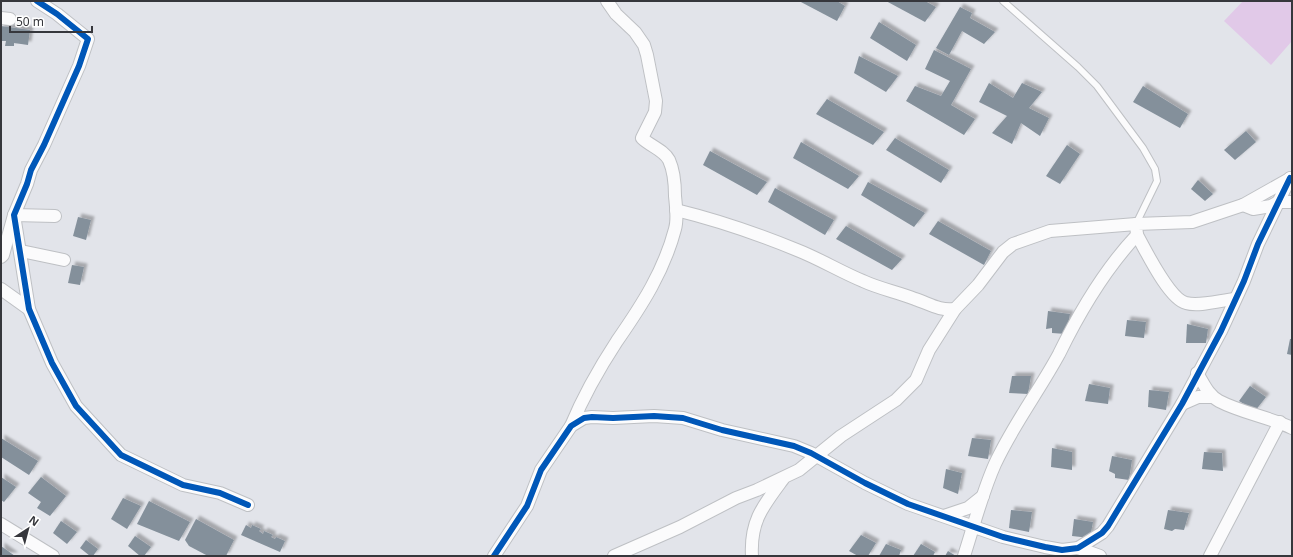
<svg xmlns="http://www.w3.org/2000/svg" width="1293" height="557" viewBox="0 0 1293 557" font-family="'Noto Sans',sans-serif">
<defs>
<filter id="shadow"><feDropShadow dx="3.5" dy="-3.5" stdDeviation="1" flood-color="#0004"/></filter>
</defs>
<rect width="100%" height="100%" fill="#e2e4ea"/>
<path fill="#e1c9e8" d="M1243,1H1292V41L1271,65L1224,21Z"/>
<g fill="#84909b" filter="url(#shadow)">
<path d="M799,1H837L845,6L837,21Z"/>
<path d="M886,1H925L936,7L925,22Z"/>
<path d="M960,7L972,13L970,18L995,32L984,44L962,31L949,55L936,48Z"/>
<path d="M879,22L916,45L907,61L870,38Z"/>
<path d="M1,26L30,30L28,45L14,43V46H5L6,41H1Z"/>
<path d="M934,50L971,69L951,105L975,119L964,135L906,101L915,86L941,96L950,81L925,69Z"/>
<path d="M859,56L898,76L886,92L854,73Z"/>
<path d="M989,83L1013,98L1022,83L1042,92L1029,108L1049,118L1040,136L1021,123L1012,144L992,133L1007,116L979,102Z"/>
<path d="M1143,86L1188,114L1180,128L1133,102Z"/>
<path d="M827,99L884,132L873,145L816,114Z"/>
<path d="M1246,131L1256,142L1235,160L1224,150Z"/>
<path d="M895,138L949,170L941,183L886,150Z"/>
<path d="M801,142L859,176L848,189L793,158Z"/>
<path d="M1067,145L1080,154L1060,184L1046,176Z"/>
<path d="M710,151L767,182L757,195L703,165Z"/>
<path d="M1198,180L1213,194L1205,201L1191,189Z"/>
<path d="M868,182L925,213L914,227L861,195Z"/>
<path d="M775,188L834,220L825,235L768,202Z"/>
<path d="M78,217L91,220L86,240L73,236Z"/>
<path d="M938,221L991,251L984,265L929,234Z"/>
<path d="M846,226L902,259L892,270L836,239Z"/>
<path d="M72,265L84,267L80,285L68,283Z"/>
<path d="M1048,311L1070,314L1066,334L1052,333V328L1046,329Z"/>
<path d="M1127,320L1146,322L1144,338L1125,336Z"/>
<path d="M1187,324L1208,329L1206,343H1186Z"/>
<path d="M1290,339H1292V355L1287,354Z"/>
<path d="M1012,376H1031L1028,394L1009,393Z"/>
<path d="M1089,384L1110,388L1108,404L1085,401Z"/>
<path d="M1250,386L1266,397L1255,411L1239,401Z"/>
<path d="M1149,390L1169,392L1166,410L1148,407Z"/>
<path d="M1,438L38,461L29,475L1,457Z"/>
<path d="M972,438L991,440L988,459L968,456Z"/>
<path d="M1052,448L1072,452V470L1051,467Z"/>
<path d="M1204,452L1222,453L1223,471L1202,469Z"/>
<path d="M1112,456L1132,460L1129,480L1115,478V474L1109,471Z"/>
<path d="M946,469L962,473L958,494L943,488Z"/>
<path d="M1,477L16,487L4,502L1,500Z"/>
<path d="M41,477L66,496L50,516L37,508L41,502L28,493Z"/>
<path d="M123,498L141,506L127,529L111,519Z"/>
<path d="M149,501L190,522L179,541L137,524Z"/>
<path d="M1011,510L1032,512L1029,532L1009,528Z"/>
<path d="M1168,510L1189,513L1184,530L1175,529L1172,531L1164,529Z"/>
<path d="M196,519L234,540L226,556H208L189,546L185,540Z"/>
<path d="M1074,519L1093,522L1090,538L1072,536Z"/>
<path d="M61,521L77,532L67,544L53,533Z"/>
<path d="M246,525L251,528L252,525L261,529L259,531L263,534L264,531L273,535L271,537L275,539L276,537L285,541L280,552L241,535Z"/>
<path d="M861,535L876,543L868,556H858L849,551Z"/>
<path d="M135,536L151,547L144,556H140L128,546Z"/>
<path d="M86,540L98,549L93,556H90L80,548Z"/>
<path d="M886,544L901,550L899,556H879Z"/>
<path d="M921,544L935,552L933,556H913Z"/>
<path d="M1,546L15,556H1Z"/>
<path d="M948,551L956,556H945Z"/>
</g>
<g fill="none" stroke-linecap="round" stroke-linejoin="round">
<defs>
<path id="lane" d="M1003,1L1078,67L1097,86L1143,148L1155,169L1157,181L1136,224"/>
<g id="street">
<path d="M37,1L57,14L88,39L79,66L44,145L31,170L27,184L14,215L29,309L52,363L76,406L121,455L183,485L220,493L248,505"/>
<path d="M1,18L10,19"/>
<path d="M1243,205L1253,209L1271,206L1278,202H1292"/>
<path d="M676,210C717,220 758,234 797,250C820,259 841,272 863,281C880,289 898,292 915,299C930,304 939,311 955,309"/>
<path d="M1137,235C1146,251 1169,299 1186,303C1199,307 1222,300 1235,299"/>
<path d="M21,251L64,260"/>
<path d="M1,257L3,255L14,215L55,216"/>
<path d="M1,289L29,309"/>
<path d="M1197,373C1204,384 1208,395 1219,401C1242,413 1269,417 1292,428"/>
<path d="M1182,404L1198,397H1212"/>
<path d="M571,426C583,397 600,367 617,341C642,305 664,271 675,229C678,219 676,206 675,196C675,184 674,171 669,160C664,150 650,146 642,138L655,112L656,101L647,55L644,45L635,32L616,14L607,1"/>
<path d="M944,516L968,508L983,496"/>
<path d="M1,524L53,556"/>
<path d="M1078,548L1100,556"/>
<path d="M494,556L527,506L541,470L571,426L584,418L592,417L613,418L654,416L683,418L722,430L794,446L811,453L865,483L908,504L1003,537L1045,547L1062,550L1078,548L1102,533L1108,526L1182,404L1221,331L1244,281L1258,244L1290,178"/>
<path d="M614,556L680,527L736,498L757,490L799,470L841,436L896,400L916,380L929,350L955,309L978,285L1003,252L1013,244L1050,231L1136,224"/>
<path d="M752,556C750,521 763,506 783,479"/>
<path d="M964,556C974,525 982,493 995,464C1013,425 1039,391 1059,354C1080,311 1104,270 1137,235L1136,224L1192,222L1243,205L1291,178"/>
<path d="M1210,556L1280,422"/>
</g>
</defs>
<use href="#lane" stroke="#bec0c4" stroke-width="8"/>
<use href="#street" stroke="#bec0c4" stroke-width="14"/>
<use href="#lane" stroke="#fbfbfc" stroke-width="6"/>
<use href="#street" stroke="#fbfbfc" stroke-width="12"/>
<defs>
<g id="cycleway">
<path d="M37,1L57,14L88,39L79,66L44,145L31,170L27,184L14,215L29,309L52,363L76,406L121,455L183,485L220,493L248,505"/>
<path d="M494,556L527,506L541,470L571,426L584,418L592,417L613,418L654,416L683,418L722,430L794,446L811,453L865,483L908,504L1003,537L1045,547L1062,550L1078,548L1102,533L1108,526L1182,404L1221,331L1244,281L1258,244L1290,178"/>
</g>
</defs>
<use href="#cycleway" stroke="#fff" stroke-width="8"/>
<use href="#cycleway" stroke="#0057b8" stroke-width="6"/>
</g>
<rect width="1293" height="557" fill="none" stroke="#36373c" stroke-width="4"/>
<g transform="translate(28 529) rotate(36)" stroke="#ffffff" stroke-width="3" paint-order="stroke">
<path d="M0-3L7 15L0 10L-7 15Z" fill="#36373c"/>
<text y="-6" font-size="11" font-weight="bold" text-anchor="middle" fill="#36373c">N</text>
</g>
<path d="M10 26v6h82v-6" fill="none" stroke="#36373c" stroke-width="2"/>
<text x="16" y="26" font-size="12" fill="#36373c" stroke="#ffffff" stroke-width="3" paint-order="stroke">50 m</text>
</svg>
